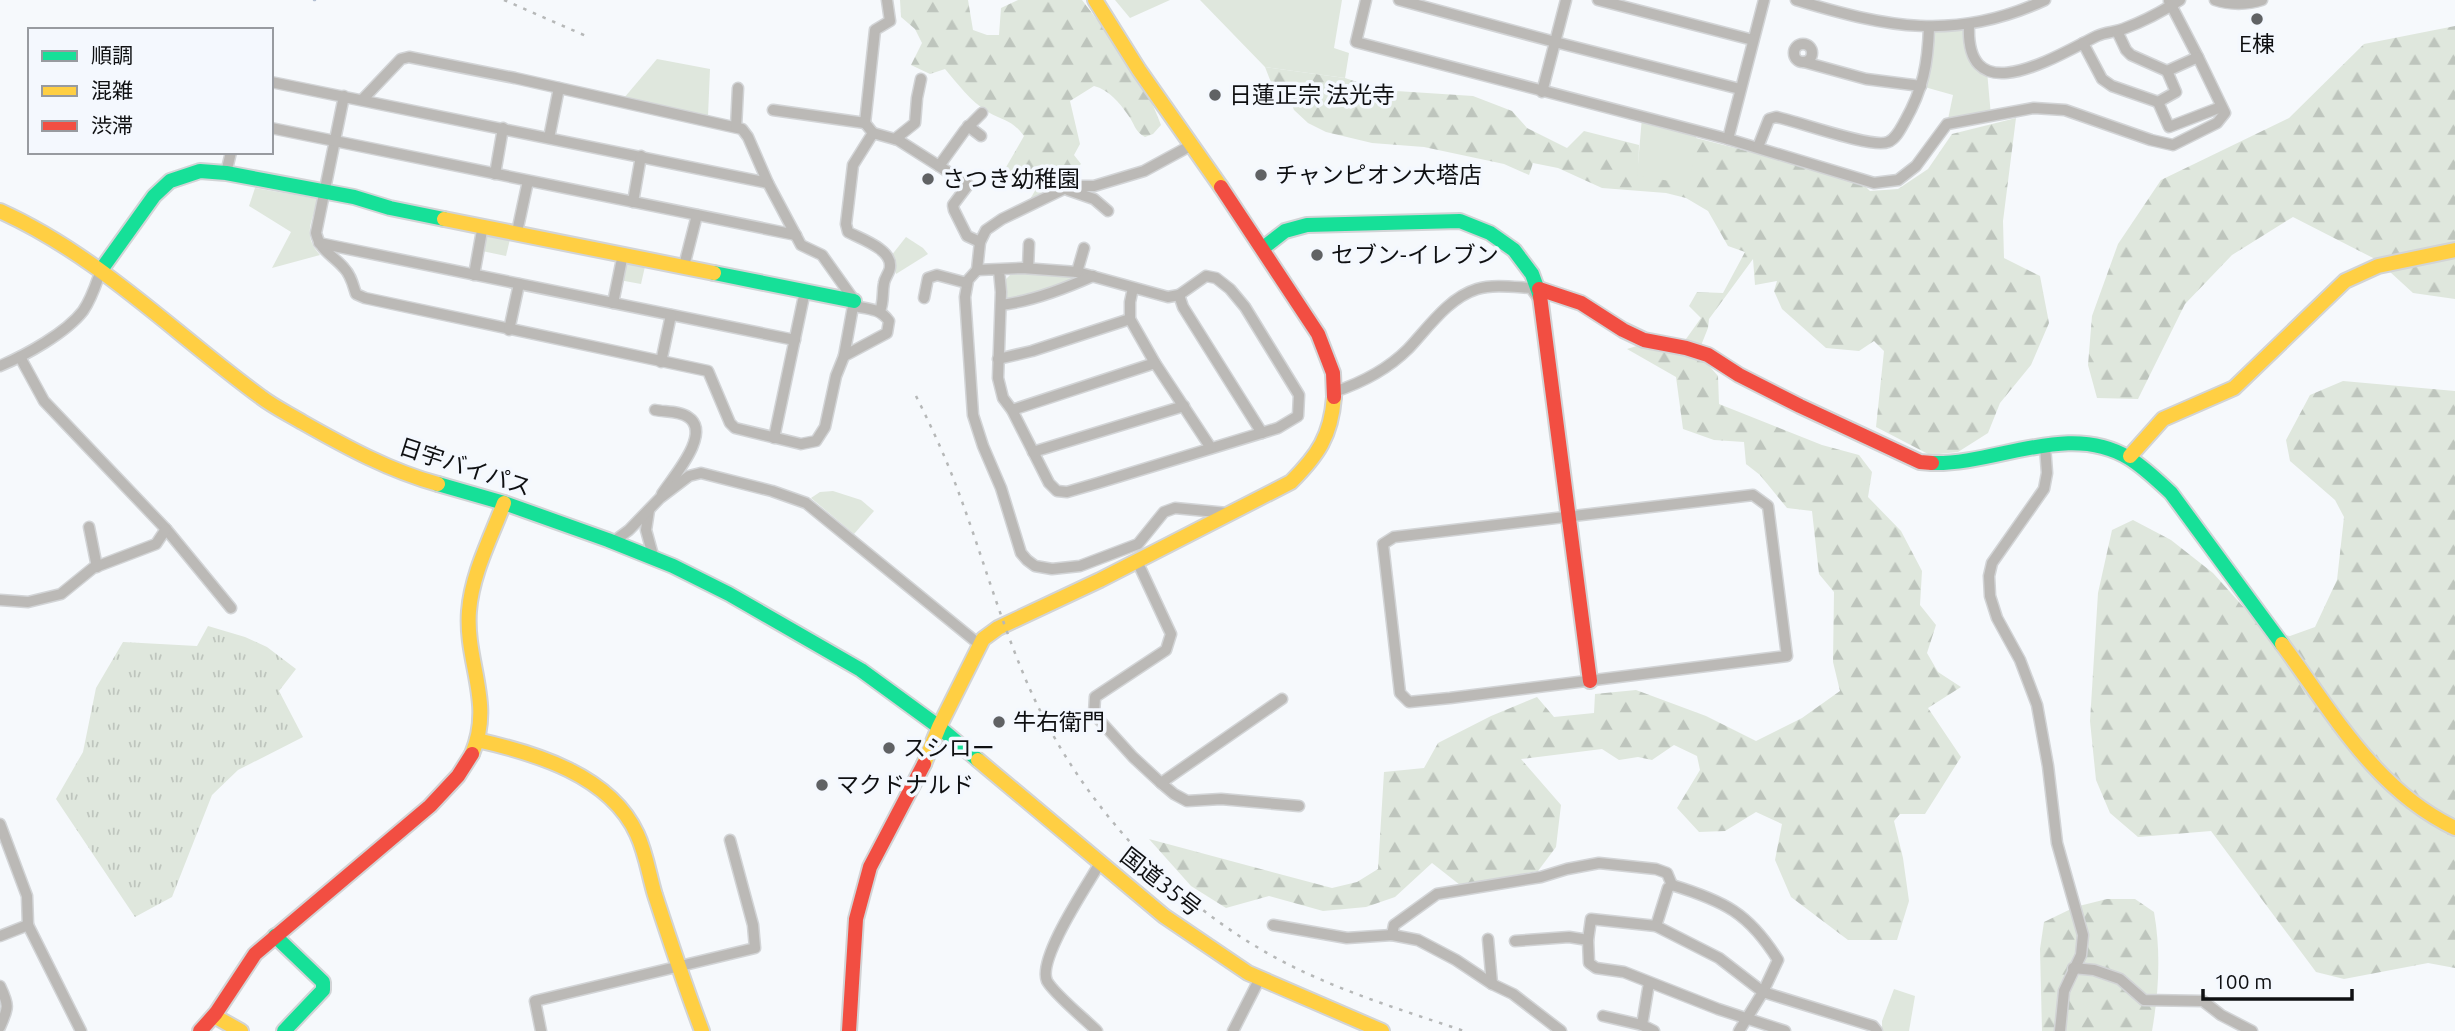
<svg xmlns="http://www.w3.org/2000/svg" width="2455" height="1031" viewBox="0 0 2455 1031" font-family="Ubuntu,'Noto Sans JP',sans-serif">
<defs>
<pattern id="grass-tufts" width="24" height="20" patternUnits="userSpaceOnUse" patternTransform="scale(1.75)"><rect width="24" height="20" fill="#dfe7dd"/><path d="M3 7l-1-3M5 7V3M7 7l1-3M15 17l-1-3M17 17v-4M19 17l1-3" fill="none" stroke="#bec5bd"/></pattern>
<pattern id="forest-firs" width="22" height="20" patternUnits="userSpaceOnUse" patternTransform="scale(1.75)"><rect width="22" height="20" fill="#dfe7dd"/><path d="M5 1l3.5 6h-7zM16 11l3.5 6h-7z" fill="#bec5bd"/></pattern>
</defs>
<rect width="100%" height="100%" fill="#f6f9fc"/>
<path fill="url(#grass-tufts)" d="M208,626L245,637L267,647L296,669L279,691L303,737L238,770L212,795L172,897L135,917L56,799L83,752L96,688L123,642L197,646Z"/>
<g fill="url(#forest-firs)">
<path d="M900,0H968L973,30L987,35H999L1001,8L1018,0H1082C1111,38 1145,79 1161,125L1153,134L1145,137C1134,131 1135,124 1128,115C1119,102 1109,90 1094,86L1070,101L1080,144L1074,155L1081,164L1058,184L1029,201L1036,189L1027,175L1012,181L1005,169L1024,136C1011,119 1005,122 988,112C971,102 957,83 945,69L930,74L911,65L922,43L915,29L901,17Z"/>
<path d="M2455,26V299L2413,293L2377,260L2293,217L2232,255L2185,304L2138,399L2097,398L2088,365L2092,316L2118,244L2161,180L2289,118L2364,44Z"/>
<path d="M1265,67L1345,78L1381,90L1473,96L1512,111L1527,128L1567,148L1584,131L1639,145L1638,176L1696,138L1858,179L1870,191L1898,189L1928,169L1952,134L2016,118L2003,221L2004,258L2040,276L2049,323L2031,365L2000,403L1988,433L1958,452L1930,455L1876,427L1884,351L1874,341L1859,351L1826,348L1782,309L1774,291L1777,281L1755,285L1753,259L1709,319L1708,328L1698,353L1718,376L1719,404L1822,445L1859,455L1872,472L1868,497L1901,531L1922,571L1920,605L1936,625L1927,653L1938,672L1961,687L1928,708L1961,757L1925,814H1900L1894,821L1903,858L1909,901L1897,940H1848L1791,897L1775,860L1782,824L1756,812L1725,831L1699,832L1677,808L1700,770L1697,756L1674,745L1652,760L1638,757L1619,760L1602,749L1521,759L1561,805L1556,847L1538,871L1460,885L1432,863L1395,897L1366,907L1323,911L1269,896L1226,908L1191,886L1149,839L1332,888L1357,882L1378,869L1384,772L1424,768L1438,743L1491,716L1537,697L1554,717L1594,713L1595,694L1636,690L1706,716L1756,741L1802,718L1840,691L1833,662L1834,592L1819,574L1812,511L1787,508L1760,475L1746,464L1744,442L1714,440L1683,429L1676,377L1627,349L1640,345L1676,353L1701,318L1689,306L1697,292L1723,293L1745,252L1728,246L1708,211L1686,198L1666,193L1602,188L1558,168L1533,163L1529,175L1504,164L1424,147L1372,143L1326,132L1308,123L1294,110L1288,95L1272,85Z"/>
<path d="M2343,381L2455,391V968L2428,963L2344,979L2316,972L2211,831L2138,837L2110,813L2096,780L2090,721L2098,593L2112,530L2133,520L2171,540L2213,573L2266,632L2290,636L2315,627L2337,580L2344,517L2335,500L2290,461L2286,440L2310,395Z"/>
<path d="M2107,899H2135L2154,912C2161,952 2159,991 2152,1031H2042L2040,949L2044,922L2075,907Z"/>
</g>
<g fill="#dfe7dd">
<path d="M1115,0H1170L1130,18Z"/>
<path d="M1200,0H1342L1334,48L1349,53L1345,78L1265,67Z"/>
<path d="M1969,25L1968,34L1987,71L1991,116L1947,124L1953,95L1921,86L1929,27Z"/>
<path d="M657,59L710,69L708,116L624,98Z"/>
<path d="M1642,117L1697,131L1690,184L1637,176Z"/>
<path d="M255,188L318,199C312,223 302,235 320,255L272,268L291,232L249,206Z"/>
<path d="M487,230L511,235L506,256L482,251Z"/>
<path d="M906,237L923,248L928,254L896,274L891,256Z"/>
<path d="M624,257L646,262L641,284L619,280Z"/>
<path d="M1030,273L1077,275C1057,290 1032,292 1009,301L1004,297L1006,279L1011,274Z"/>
<path d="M833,491L861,500L874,511L854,534L811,498L820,492Z"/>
<path d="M1894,989L1915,996L1909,1031H1882V1021Z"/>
</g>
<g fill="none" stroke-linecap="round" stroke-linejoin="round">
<path stroke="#b4c0d2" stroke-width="2.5" d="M314,0H315"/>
<defs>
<g id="street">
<path d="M1366,0L1356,42L1728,139L1764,0"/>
<path d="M1399,0L1555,42L1740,89"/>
<path d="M1598,0L1753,40"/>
<path d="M1796,0C1886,27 1955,42 2045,0"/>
<path d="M2215,0C2229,5 2248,5 2262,0"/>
<path d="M2169,1L2198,57"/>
<path d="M1969,25C1965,114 2056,56 2097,36C2105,32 2115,32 2123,29C2142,22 2163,11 2180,0"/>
<path d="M2117,31L2126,50L2131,55L2167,71"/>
<circle cx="1803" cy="53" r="9"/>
<path d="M1804,62L1866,79L1921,86"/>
<path d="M271,82L768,183L801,245L822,255L859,307C872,309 881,310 889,321L887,333L844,356L836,376L825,427L816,441L801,444L735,428L730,423L708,371L365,298L356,294C353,285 351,275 344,268C333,255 320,251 316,233L344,96"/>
<path d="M1542,92L1566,0"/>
<path d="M362,100L401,59L409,57L515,78L742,129L748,137L768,183"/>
<path d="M2158,102L2169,127L2221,107"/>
<path d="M773,110L865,123L875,30L890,21L887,0"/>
<path d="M865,123L873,133L853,165L846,224L848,232C861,239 892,249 890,267C890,272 885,277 884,283C882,293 884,301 880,311"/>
<path d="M968,126L981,136"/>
<path d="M736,127L738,88"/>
<path d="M271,128L796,235"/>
<path d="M873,133L898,140L939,166L965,130L982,113"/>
<path d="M549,138L559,88"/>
<path d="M895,139L915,123L917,98L921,79"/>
<path d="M1728,139L1874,183L1898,180L1916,166L1947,124L2034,108L2065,110L2151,140L2173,145L2217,123L2225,113L2198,57L2167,71L2176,92L2158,102L2112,86L2102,79L2083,43"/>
<path d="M1190,146L1144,171L1094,186H1070L1002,219L986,230L980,242L977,270L968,280L965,297L973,415L983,446L1001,488L1021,553L1027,560L1035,566L1052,569L1080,566L1138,544L1164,512L1175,508L1227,513"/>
<path d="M1758,147L1769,119L1776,117C1797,121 1872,149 1888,142C1896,139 1901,128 1905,121C1923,89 1928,64 1929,27"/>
<path d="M939,166L968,185L953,205L954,210L967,236L980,242"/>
<path d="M226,173L231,152"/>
<path d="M495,174L503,128"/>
<path d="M1068,190L1094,199L1108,211"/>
<path d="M633,202L641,156"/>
<path d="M517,232L528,181"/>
<path d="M319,243L795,340"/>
<path d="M684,266L697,215"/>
<path d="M1028,268L1029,244"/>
<path d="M977,270L1022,268L1077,272L1168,297L1179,295L1206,276L1216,278L1230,289L1245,307L1299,395L1298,416L1278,428L1098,483L1067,492L1057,491L1049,483L1012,410L1003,398L998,378L1001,292L999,270"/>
<path d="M1077,272L1084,248"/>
<path d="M474,275L483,225"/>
<path d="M1133,288L1130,302V319L1155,363L1211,448"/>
<path d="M1179,295L1183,307L1262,433"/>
<path d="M924,298L928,278L937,275L967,283"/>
<path d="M613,303L623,254"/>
<path d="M1001,305C1033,301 1064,289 1093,276"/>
<path d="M509,330L519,284"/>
<path d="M844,356L854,301"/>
<path d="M20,357L44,401L166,529L231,608"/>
<path d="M998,359L1032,351L1130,319"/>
<path d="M661,362L671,315"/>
<path d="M0,366C26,355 66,333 83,311C92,298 96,284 101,270"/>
<path d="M1334,392C1361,383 1388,369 1408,349C1428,328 1448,298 1477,289C1493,284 1514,287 1531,288L1538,298"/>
<path d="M655,410C665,412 680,411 688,417C713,433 672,478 662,494"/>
<path d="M1012,410L1155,363"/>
<path d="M774,438L805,291"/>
<path d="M2045,446L2047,473L2044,489L1992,563L1989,576L1990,596L1997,618L2020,660L2037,705L2048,766L2057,843L2083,935L2081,955L2064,991L2060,1031"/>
<path d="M1033,452L1184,406"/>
<path d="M1753,495L1768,506L1787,656L1450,698L1409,702L1400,693L1383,544L1394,537Z"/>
<path d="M649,510L646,530L654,559"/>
<path d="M89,527L97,567"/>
<path d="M613,542L629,530L660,498L689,476L701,473L772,491L806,503L980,645"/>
<path d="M1137,561L1171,634L1166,650L1095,697L1094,714L1133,757L1161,783L1282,699"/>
<path d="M0,600L28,602L61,594L93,568L156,544L166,529"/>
<path d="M1161,783L1174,794L1187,801L1221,799L1299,806"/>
<path d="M0,824L27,896L28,925"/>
<path d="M1273,925L1347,938L1392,935"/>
<path d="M1656,926L1668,888L1672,885C1724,901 1749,913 1778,960L1763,992L1873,1026L1877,1031"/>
<path d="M0,936L28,925L81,1031"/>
<path d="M1488,939L1492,984"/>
<path d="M1588,940L1591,919L1656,926L1719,958L1763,992L1739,1031"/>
<path d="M1515,941L1569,937L1588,940L1589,963L1596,968L1624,972L1718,1009L1785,1031"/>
<path d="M2073,968L2094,970L2120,979L2144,1000L2203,1001L2221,1015L2252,1031"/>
<path d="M1649,983L1642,1025L1654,1031"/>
<path d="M0,986C9,1005 9,1007 0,1027"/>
<path d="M1603,1016L1642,1025"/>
<path d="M541,1031L535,1001L755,948L753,925L730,840"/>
<path d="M1097,1031C1085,1019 1054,994 1047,981C1037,959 1088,884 1100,863"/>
<path d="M1233,1031L1260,978"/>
<path d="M1561,1031L1513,994L1492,984L1456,960L1418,940L1392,935L1394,925L1437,894L1541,877L1567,869L1599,863L1656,869L1667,873L1672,885"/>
</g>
<g id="fast">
<path d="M1263,248L1285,231L1307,225L1460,221L1490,233L1514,250L1532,274L1540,296"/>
<path d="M101,270L154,196L170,181L200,171L226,173L354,197L390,208L444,219"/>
<path d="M714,273L854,301"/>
<path d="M1932,463C1996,465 2069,421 2129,458C2145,468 2158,481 2171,493L2282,644"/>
<path d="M438,484L504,503L608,540L673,566L729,594L861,670L939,727L978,760"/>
<path d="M275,936L323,982V990L284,1031"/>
</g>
<g id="slow">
<path d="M1095,0L1139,70L1221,187"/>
<path d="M0,211C98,255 175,334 261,397C274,407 289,414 302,422C346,447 390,471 438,484"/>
<path d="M444,219L714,273"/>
<path d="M2130,456L2163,419L2234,388L2345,281L2378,266L2455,250"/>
<path d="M2282,644C2333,713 2375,790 2455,828"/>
<path d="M477,740C535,753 610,775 637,834C646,853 649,875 655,895C670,941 685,986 702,1031"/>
<path d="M472,754C494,703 465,662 469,611C472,573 491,538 504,503"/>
<path d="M978,760L1164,916L1248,973L1382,1031"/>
<path d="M924,764L939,727L983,639L998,628L1100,580L1291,482C1318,455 1331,436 1334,397"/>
<path d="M214,1016L241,1031"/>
</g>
<g id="jam">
<path d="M1221,187L1318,334L1333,373L1334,397"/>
<path d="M1539,289L1581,303L1623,330L1644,340L1686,348L1708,355L1739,375L1800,406L1920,462L1932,463"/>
<path d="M1540,296L1590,681"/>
<path d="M200,1031L216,1013L255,954L430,806L458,776L472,754"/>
<path d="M849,1031L856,919L870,867L924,764"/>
</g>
</defs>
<use href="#street" stroke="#d2d4d6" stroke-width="13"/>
<use href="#fast" stroke="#d2d4d6" stroke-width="18"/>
<use href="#slow" stroke="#d2d4d6" stroke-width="18"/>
<use href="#jam" stroke="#d2d4d6" stroke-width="18"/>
<use href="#street" stroke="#bbb9b6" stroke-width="10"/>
<use href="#fast" stroke="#16e098" stroke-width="14"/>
<use href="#slow" stroke="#ffcf43" stroke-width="14"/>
<use href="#jam" stroke="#f24e42" stroke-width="14"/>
<g stroke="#b6b8b8" stroke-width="2.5" stroke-dasharray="3.5 7" stroke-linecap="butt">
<path d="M504,0L586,36"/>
<path d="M916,396C931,426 945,456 957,488C980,549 998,613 1023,673C1069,786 1157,889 1262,950C1325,987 1396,1008 1464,1031"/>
</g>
</g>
<g fill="#606264" stroke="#f4f8fe" stroke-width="2.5">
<circle cx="2257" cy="19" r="7"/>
<circle cx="1215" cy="95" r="7"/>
<circle cx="1261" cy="175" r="7"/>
<circle cx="928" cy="179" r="7"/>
<circle cx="1317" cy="255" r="7"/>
<circle cx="999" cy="722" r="7"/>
<circle cx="889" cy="748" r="7"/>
<circle cx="822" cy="785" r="7"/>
</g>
<g text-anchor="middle" stroke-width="7" stroke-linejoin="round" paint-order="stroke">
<g font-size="23" fill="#0f1012" stroke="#f4f8fe" text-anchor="start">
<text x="2257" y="52" text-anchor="middle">E棟</text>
<text x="1229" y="103">日蓮正宗 法光寺</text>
<text x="1275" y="183">チャンピオン大塔店</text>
<text x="942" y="187">さつき幼稚園</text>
<text x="1331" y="263">セブン-イレブン</text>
<text x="1013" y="730">牛右衛門</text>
<text x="903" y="756">スシロー</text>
<text x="836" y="793">マクドナルド</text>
</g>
<g font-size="23" fill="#0f1012" stroke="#f4f8fe">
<text transform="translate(465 467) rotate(18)" y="8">日宇バイパス</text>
<text transform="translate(1161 882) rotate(38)" y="8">国道35号</text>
</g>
</g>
<rect x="28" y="28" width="245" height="126" fill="#f4f8fe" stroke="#989ba0" stroke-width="2"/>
<rect x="42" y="51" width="35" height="10" fill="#16e098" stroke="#989ba0" stroke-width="2"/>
<text x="91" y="63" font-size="21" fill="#0f1012">順調</text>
<rect x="42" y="86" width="35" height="10" fill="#ffcf43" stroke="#989ba0" stroke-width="2"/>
<text x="91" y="98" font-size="21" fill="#0f1012">混雑</text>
<rect x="42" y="121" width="35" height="10" fill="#f24e42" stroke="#989ba0" stroke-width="2"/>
<text x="91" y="133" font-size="21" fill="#0f1012">渋滞</text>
<path d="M2203 989v10h149v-10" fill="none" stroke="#0f1012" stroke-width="3.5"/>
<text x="2214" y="989" font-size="21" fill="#0f1012" stroke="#f4f8fe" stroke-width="5" paint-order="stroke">100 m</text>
</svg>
